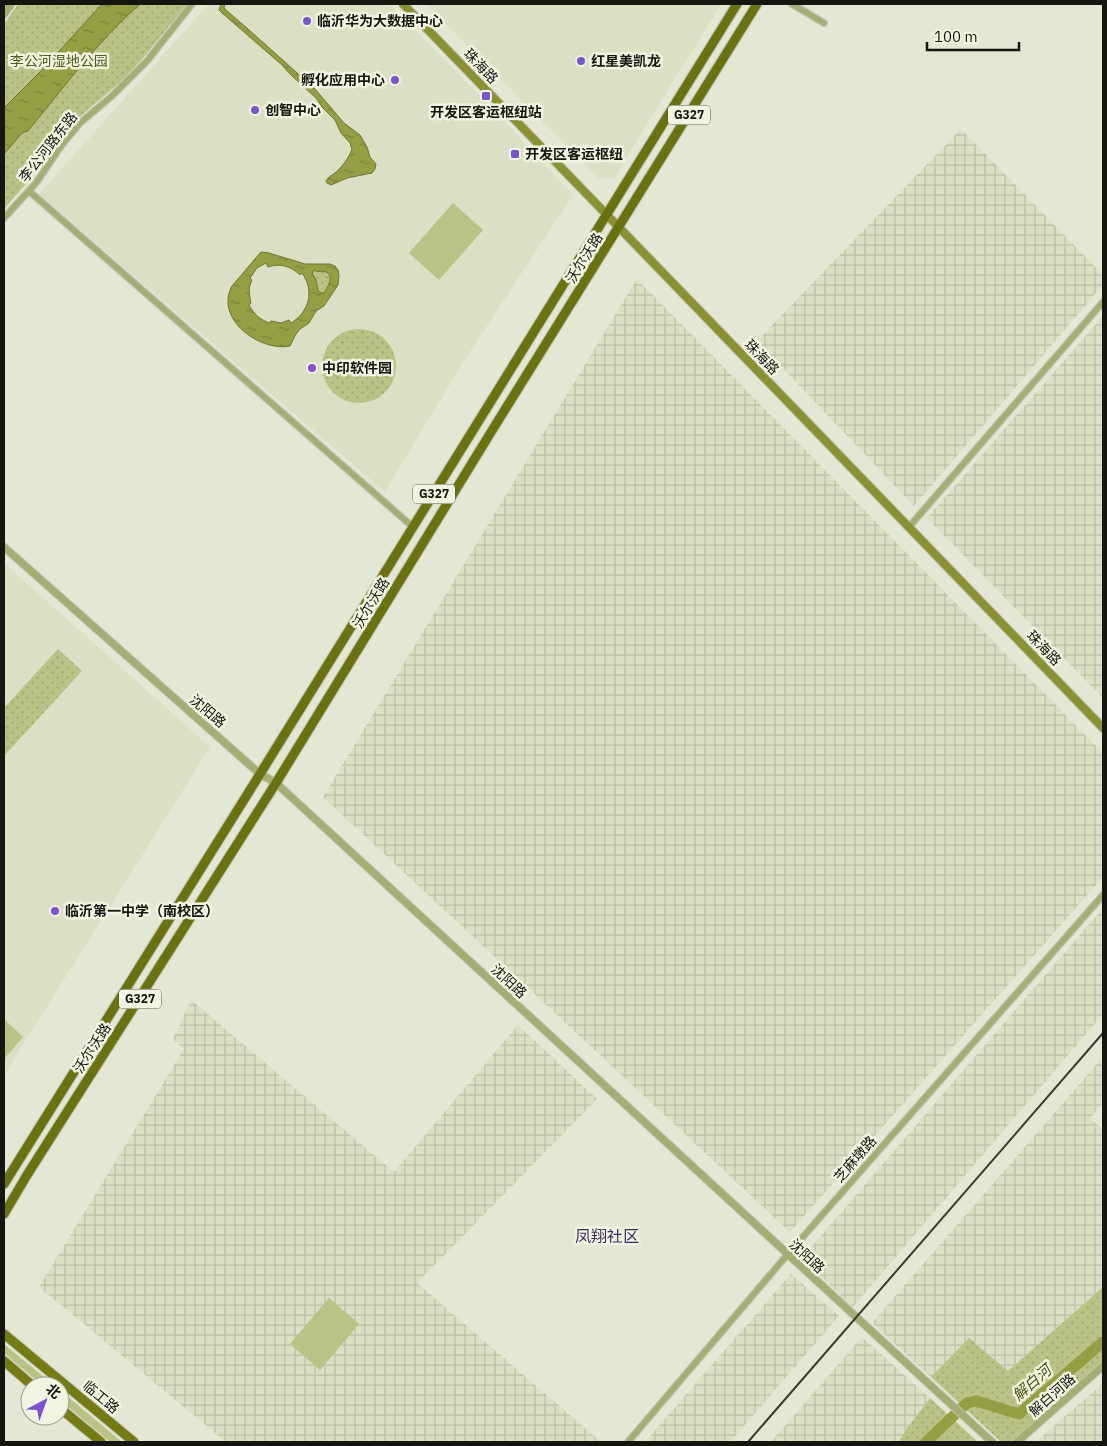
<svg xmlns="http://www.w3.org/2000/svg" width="1107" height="1446" viewBox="0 0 1107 1446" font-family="'IBM Plex Sans','Noto Sans SC',sans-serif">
<defs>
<pattern id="industrial-grid" width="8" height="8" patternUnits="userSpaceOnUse" patternTransform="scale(1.25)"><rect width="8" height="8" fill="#dbdfc3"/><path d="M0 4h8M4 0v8" fill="none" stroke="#bbbfa6"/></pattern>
<pattern id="park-dots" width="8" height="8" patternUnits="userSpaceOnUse" patternTransform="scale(1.25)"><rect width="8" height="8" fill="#bac285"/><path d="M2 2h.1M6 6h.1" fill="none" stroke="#9fa672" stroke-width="1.8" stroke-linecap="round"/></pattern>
<pattern id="water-ripples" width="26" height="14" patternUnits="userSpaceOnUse" patternTransform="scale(1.25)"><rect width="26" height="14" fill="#959e42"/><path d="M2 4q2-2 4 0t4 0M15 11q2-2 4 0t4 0" fill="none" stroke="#788036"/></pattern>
</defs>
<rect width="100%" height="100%" fill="#e4e7d3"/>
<g fill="#dbdfc3">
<path d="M209,4H389L481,97L573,195L467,356L385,492L39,194Z"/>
<path d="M426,4H721L614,178L600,179Z"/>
<path d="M4,563L210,747L4,1075Z"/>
</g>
<g fill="url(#industrial-grid)">
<path d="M961,129L1103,275V285L914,506L757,341Z"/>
<path d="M637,279L1103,753V877L790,1232L323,797Z"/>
<path d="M1103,316V698L927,518Z"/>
<path d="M1103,908V1014L853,1307L802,1258Z"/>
<path d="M191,1000L394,1172L518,1025L597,1099L417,1283L601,1442H226L39,1287L184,1049L173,1039Z"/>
<path d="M1103,1057V1103L1090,1118L1103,1130V1287L1008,1371L969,1338L931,1377L872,1323Z"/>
<path d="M791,1274L839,1316L730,1442H645Z"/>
<path d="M862,1337L930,1398L905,1431L899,1442H771Z"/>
<path d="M1103,1383V1442H1036L1037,1441Z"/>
</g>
<g fill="#bac285">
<path d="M453,203L483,230L439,280L409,253Z"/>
<path d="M4,1019L23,1037L4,1059Z"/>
<path d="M329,1298L359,1324L320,1370L290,1344Z"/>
<path d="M4,1344L55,1386H43L4,1353Z"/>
<path d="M60,1390L122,1442H110L60,1400Z"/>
</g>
<g fill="url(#park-dots)">
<path d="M18,4H187L144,57L124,79L76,120L26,184L4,209V24Z"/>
<path d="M314,270C318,273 322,270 326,272C335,276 327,289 323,294L318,291L316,280L312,273Z"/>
<circle cx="359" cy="366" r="37"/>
<path d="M58,649L82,671L4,756V708Z"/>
<path d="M1103,1287V1361L1011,1442H1003L1000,1441L931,1377L969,1338L1008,1371Z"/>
<path d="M930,1398L978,1442H899L905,1431Z"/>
</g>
<g fill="url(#water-ripples)" stroke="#6f7533" fill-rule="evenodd">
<path d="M102,4H140C98,41 64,87 28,131L22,133L4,154V108L41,71Z"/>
<path d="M221,4H225L224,8L226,10L248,29L315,89L344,123L360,135L367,147L370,157L376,164L375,169L372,173L347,178L331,185L327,183L326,181C328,177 331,176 335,173C342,167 349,158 352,149L350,143L341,133L335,120L322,107L316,98L290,74L282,65L221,12L219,10Z"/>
<path d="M261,252L269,253L305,264H330L335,266L338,270L339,275L338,285L324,306L316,311L309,323L300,329L296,334L290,346C260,352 214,319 232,286ZM266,263L268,267C280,263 291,266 300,275L302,273C315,291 309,312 291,323L289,320L281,323L271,321L270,323C260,320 254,314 249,305L251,303C249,294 248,288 252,280L250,278L257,268ZM314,270C318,273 322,270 326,272C335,276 327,289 323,294L318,291L316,280L312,273Z"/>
</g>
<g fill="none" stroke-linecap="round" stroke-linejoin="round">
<path stroke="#959e42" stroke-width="11" d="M926,1442L967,1403L976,1401L1019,1414L1103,1342"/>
<defs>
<g id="minor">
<path d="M792,4L824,23"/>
<path d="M29,191L413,527"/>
<path d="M4,218L36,183L61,146L80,123L113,95L147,61L192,4"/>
<path d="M909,527L1103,302"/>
<path d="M628,1442L787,1255L1103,895"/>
</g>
<g id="tertiary">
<path d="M4,14L11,4"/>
<path d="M4,547L260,774L276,783L992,1442"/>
<path d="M1017,1442L1103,1366"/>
</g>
<path id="secondary" d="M403,4L1103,728"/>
<g id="primary">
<path d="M4,1334L134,1442"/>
<path d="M4,1361L33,1386"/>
<path d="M60,1408L101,1442"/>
</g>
<g id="trunk">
<path d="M4,1184L260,774L737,4"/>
<path d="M4,1214L27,1175L276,783L488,437L757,4"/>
</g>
</defs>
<use href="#minor" stroke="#bfc1b0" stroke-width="8"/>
<use href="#tertiary" stroke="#bfc1b0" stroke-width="9"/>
<use href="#secondary" stroke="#bfc1b0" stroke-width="10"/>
<use href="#primary" stroke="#bfc1b0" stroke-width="11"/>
<use href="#trunk" stroke="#bfc1b0" stroke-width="11"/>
<use href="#minor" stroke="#a6ad73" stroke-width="5.5"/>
<use href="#tertiary" stroke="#a6ad73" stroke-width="7"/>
<use href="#secondary" stroke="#899130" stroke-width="8"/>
<use href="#primary" stroke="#747b12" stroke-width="9"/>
<use href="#trunk" stroke="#6a7210" stroke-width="9"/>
<path stroke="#393b31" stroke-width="2" d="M748,1442L1103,1033"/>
</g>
<g fill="#7a54cd" stroke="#f1f4e0" stroke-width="2">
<circle cx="307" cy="21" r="5"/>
<circle cx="581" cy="61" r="5"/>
<circle cx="395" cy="80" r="5"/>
<rect x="481" y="91" width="10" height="10" rx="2.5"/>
<circle cx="255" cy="110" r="5"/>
<rect x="510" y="149" width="10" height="10" rx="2.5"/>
<circle cx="312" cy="368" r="5"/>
<circle cx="55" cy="911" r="5"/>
</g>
<g text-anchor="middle" stroke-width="5" stroke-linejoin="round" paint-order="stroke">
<g fill="#f1f4e0" stroke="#57594e" stroke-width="1">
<rect x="668" y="105.5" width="42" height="19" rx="4"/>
<rect x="413" y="484.5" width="42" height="19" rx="4"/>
<rect x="119" y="989.5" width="42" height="19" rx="4"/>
</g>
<g font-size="12" font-weight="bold" fill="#15160f">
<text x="689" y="119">G327</text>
<text x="434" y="498">G327</text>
<text x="140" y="1003">G327</text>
</g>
<g font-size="14" font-weight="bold" fill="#15160f" stroke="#f1f4e0" text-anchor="start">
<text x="317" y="26">临沂华为大数据中心</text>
<text x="591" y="66">红星美凯龙</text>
<text x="385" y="85" text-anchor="end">孵化应用中心</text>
<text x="265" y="115">创智中心</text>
<text x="486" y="117" text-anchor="middle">开发区客运枢纽站</text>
<text x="525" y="159">开发区客运枢纽</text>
<text x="322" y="373">中印软件园</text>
<text x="65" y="916">临沂第一中学（南校区）</text>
</g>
<g font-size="14" fill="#565b19" stroke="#f1f4e0">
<text x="59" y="66">李公河湿地公园</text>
</g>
<g font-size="14" fill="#15160f" stroke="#f1f4e0">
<text transform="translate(481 66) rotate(46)" y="5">珠海路</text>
<text transform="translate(48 147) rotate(-52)" y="5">李公河路东路</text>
<text transform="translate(584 258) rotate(-58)" y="5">沃尔沃路</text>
<text transform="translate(762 357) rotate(46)" y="5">珠海路</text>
<text transform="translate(371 603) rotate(-59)" y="5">沃尔沃路</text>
<text transform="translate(1044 648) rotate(46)" y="5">珠海路</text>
<text transform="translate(208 711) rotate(41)" y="5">沈阳路</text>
<text transform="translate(509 981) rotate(43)" y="5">沈阳路</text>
<text transform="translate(92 1048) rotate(-57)" y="5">沃尔沃路</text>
<text transform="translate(855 1159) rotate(-49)" y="5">芝麻墩路</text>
<text transform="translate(807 1256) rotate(43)" y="5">沈阳路</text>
<text transform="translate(1052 1395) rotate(-41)" y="5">解白河路</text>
<text transform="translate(101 1397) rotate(40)" y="5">临工路</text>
</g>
<g font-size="15" font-style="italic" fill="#4c510b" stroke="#f1f4e0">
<text transform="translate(1032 1383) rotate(-41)" y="5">解白河</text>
</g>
<g font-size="16" fill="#3b2a65" stroke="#f1f4e0">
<text x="607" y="1242">凤翔社区</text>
</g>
</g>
<rect width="1107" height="1446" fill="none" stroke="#15160f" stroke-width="10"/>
<g transform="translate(45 1401) rotate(41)"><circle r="24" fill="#f1f4e0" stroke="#999b8c"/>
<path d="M0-4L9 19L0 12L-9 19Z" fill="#7a54cd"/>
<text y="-8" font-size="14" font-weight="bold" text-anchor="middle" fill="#15160f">北</text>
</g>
<path d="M927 42v8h92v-8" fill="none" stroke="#15160f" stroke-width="2.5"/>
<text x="934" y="42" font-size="15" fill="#15160f" stroke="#f1f4e0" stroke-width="4" paint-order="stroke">100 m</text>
</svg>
